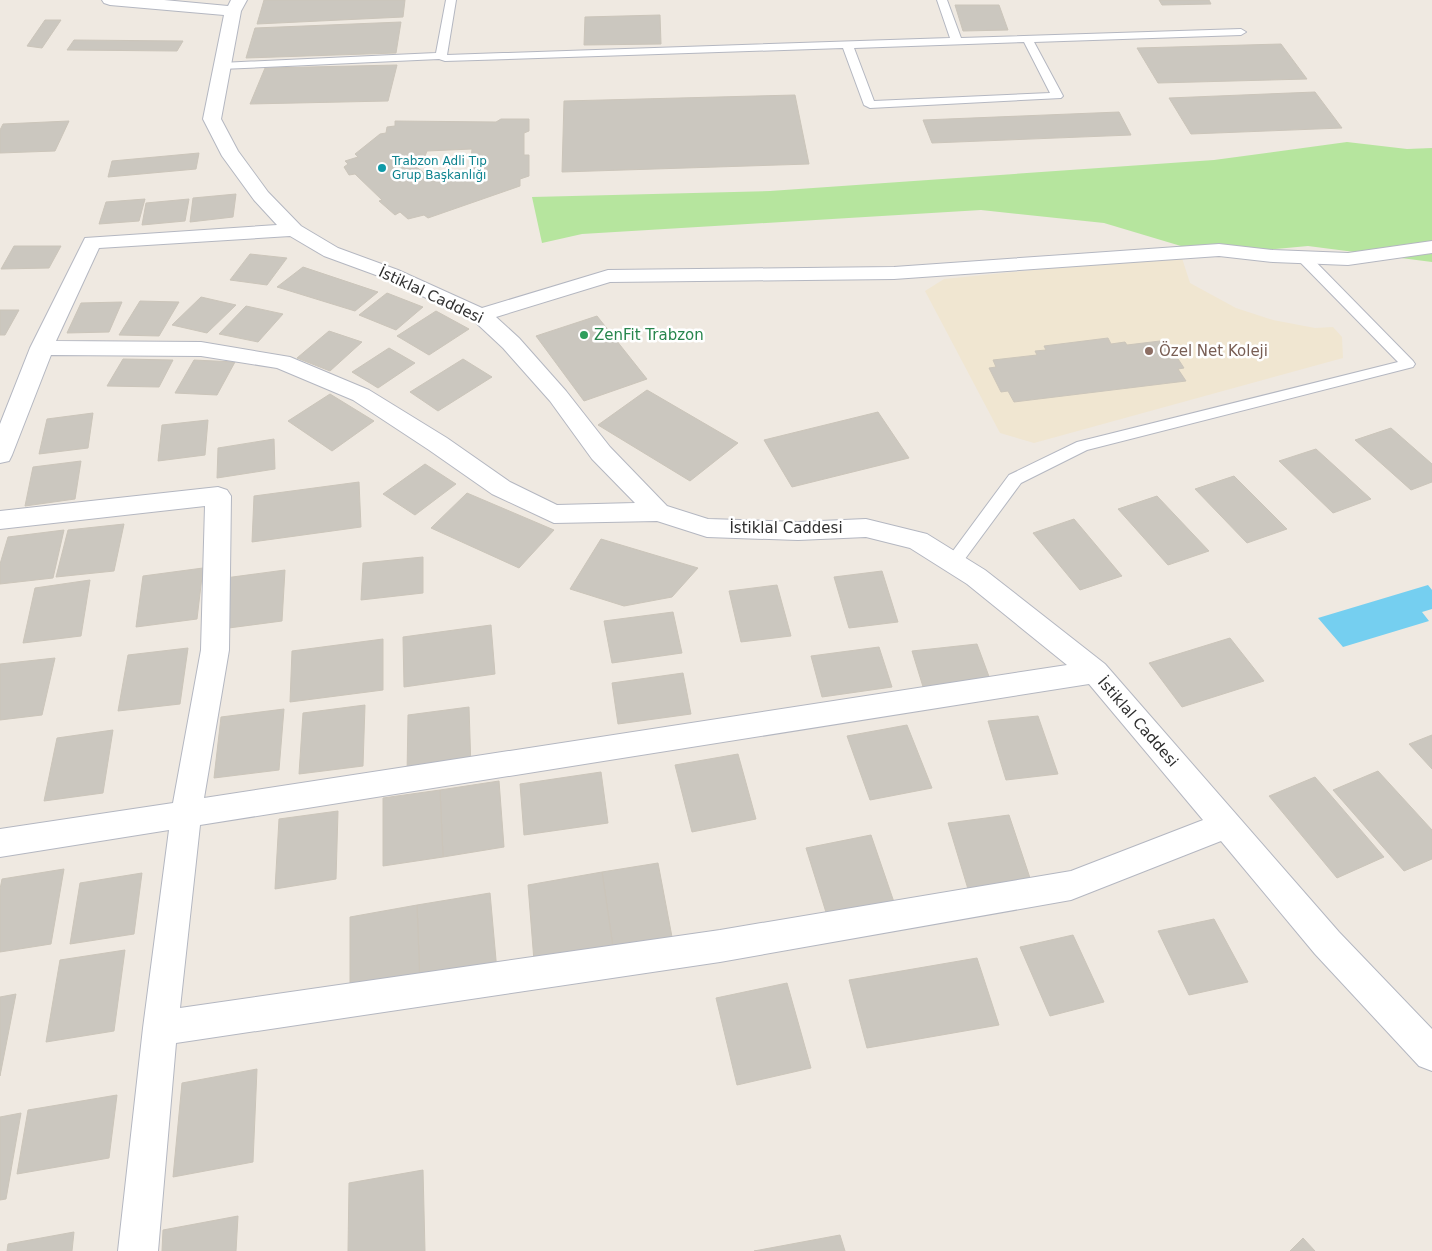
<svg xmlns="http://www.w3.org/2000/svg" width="1432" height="1251" viewBox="0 0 1432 1251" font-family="'DejaVu Sans',sans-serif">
<rect width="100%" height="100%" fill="#efe9e1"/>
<path fill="#f0e6d1" d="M1181,255L1190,283L1236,308L1273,320L1315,328L1333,327L1342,337L1343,358L1034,443L1000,433L925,291L944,279Z"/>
<path fill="#b6e59e" d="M1347,142L1407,149L1432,148V262L1308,246L1211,255L1104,223L981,210L582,234L542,243L532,197L770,191L1214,160Z"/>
<path fill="#75cff0" d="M1428,585L1432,590V609L1422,612L1429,621L1343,647L1318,618Z"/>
<g fill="#cbc7bf" stroke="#cbc5ba" fill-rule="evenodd">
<path d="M264,0H405L403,17L257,24Z"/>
<path d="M1159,0H1209L1211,4L1162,5Z"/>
<path d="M955,5H999L1008,30L963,31Z"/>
<path d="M660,15L661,44L584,45L585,17Z"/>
<path d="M45,20H61L42,48L27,46Z"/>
<path d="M401,22L396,53L246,58L255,28Z"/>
<path d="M74,40L183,41L177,51L67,50Z"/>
<path d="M1281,44L1307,79L1158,83L1137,48Z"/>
<path d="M397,65L388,101L250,104L265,68Z"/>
<path d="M1315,92L1342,128L1191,134L1169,98Z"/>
<path d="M795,95L809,164L562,172L564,101Z"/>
<path d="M1119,112L1131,135L932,143L923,120Z"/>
<path d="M501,119H529V131L524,133V155H529V176L520,179V186L428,218L424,215L408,219L400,212L395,215L379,201L382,200L355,174L349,175L344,167L348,164L345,161L358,157L355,154L380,134L386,133L387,127L395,126V121L496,122ZM472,149L470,170L434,181L414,165L425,156L427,151Z"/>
<path d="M69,121L55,151L0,153V130L3,124Z"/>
<path d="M199,153L196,169L108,177L112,161Z"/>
<path d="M236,194L233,217L190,222L193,198Z"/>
<path d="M145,199L139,221L99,224L106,202Z"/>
<path d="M189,199L185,221L142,225L146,203Z"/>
<path d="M14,246H61L49,268L1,269Z"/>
<path d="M250,254L287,258L267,285L230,280Z"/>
<path d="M303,267L378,292L355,311L277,287Z"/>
<path d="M387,293L423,307L396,330L359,315Z"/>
<path d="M201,297L236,305L207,333L172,325Z"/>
<path d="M140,301L179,302L159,336L119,335Z"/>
<path d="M122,302L109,332L67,333L81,303Z"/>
<path d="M246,306L283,314L258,342L219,334Z"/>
<path d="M0,310H19L5,335H0Z"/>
<path d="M436,311L469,329L429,355L397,336Z"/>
<path d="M597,316L647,379L584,401L536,336Z"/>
<path d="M329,331L362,342L330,371L297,358Z"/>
<path d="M1108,338L1111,344L1125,342L1127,345L1160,341L1163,346L1169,345L1184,368L1178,369L1186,381L1014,402L1008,391L1001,392L989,368L996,367L993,360L1037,355L1035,351L1046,350L1044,346Z"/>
<path d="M389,348L415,363L378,388L352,372Z"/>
<path d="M123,359L173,360L159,387L107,386Z"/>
<path d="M463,359L492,377L438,411L410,392Z"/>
<path d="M194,360L235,362L217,395L175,393Z"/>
<path d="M647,390L738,443L690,481L598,425Z"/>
<path d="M330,394L374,421L332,451L288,421Z"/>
<path d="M878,412L909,458L792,487L764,440Z"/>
<path d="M93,413L88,448L39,454L47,419Z"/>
<path d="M208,420L205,455L158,461L162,425Z"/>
<path d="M1391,428L1432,464V482L1411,490L1355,440Z"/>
<path d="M274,439L275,469L217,478L218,448Z"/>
<path d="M1316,449L1371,499L1333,513L1279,461Z"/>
<path d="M81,461L75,499L25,506L33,467Z"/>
<path d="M425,464L456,484L415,515L383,494Z"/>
<path d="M1234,476L1287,529L1247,543L1195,489Z"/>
<path d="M359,482L361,527L252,542L254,496Z"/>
<path d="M467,493L554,530L519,568L431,528Z"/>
<path d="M1157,496L1209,551L1168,565L1118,509Z"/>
<path d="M1074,519L1122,576L1080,590L1033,533Z"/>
<path d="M124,524L114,571L56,577L68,530Z"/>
<path d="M64,530L53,578L0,584V564L8,537Z"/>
<path d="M601,539L698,568L672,597L624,606L570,589Z"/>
<path d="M423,557V593L361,600L363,563Z"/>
<path d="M203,568L197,619L136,627L143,576Z"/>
<path d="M285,570L282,621L221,629L225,578Z"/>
<path d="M882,571L898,622L849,628L834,577Z"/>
<path d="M90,580L81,636L23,643L35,588Z"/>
<path d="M777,585L791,636L741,642L729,591Z"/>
<path d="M673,612L682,653L612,663L604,621Z"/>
<path d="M491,625L495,674L404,687L403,637Z"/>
<path d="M1230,638L1264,681L1182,707L1149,663Z"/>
<path d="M383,639V690L290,702L292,651Z"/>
<path d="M977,644L991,682L924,690L912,651Z"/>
<path d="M879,647L892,687L822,697L811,656Z"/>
<path d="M188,648L180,704L118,711L128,655Z"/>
<path d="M55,658L42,715L0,720V664Z"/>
<path d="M683,673L691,714L618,724L612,683Z"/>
<path d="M365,705L363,766L299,774L303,713Z"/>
<path d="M469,707L471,768L407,776L408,715Z"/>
<path d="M284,709L279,770L214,778L221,717Z"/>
<path d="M1038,716L1058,774L1006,780L988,721Z"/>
<path d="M907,725L932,788L870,800L847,736Z"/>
<path d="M113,730L103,793L44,801L57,738Z"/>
<path d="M1432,735V769L1409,744Z"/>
<path d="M738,754L756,819L692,832L675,765Z"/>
<path d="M1378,771L1432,830V859L1404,871L1333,790Z"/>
<path d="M601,772L608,823L524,835L520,784Z"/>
<path d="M1315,777L1384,857L1337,878L1269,796Z"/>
<path d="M499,781L504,847L443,857L440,790Z"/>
<path d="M440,790L443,857L383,866V798Z"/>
<path d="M338,811L336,879L275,889L279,819Z"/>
<path d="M1009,815L1031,881L968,889L948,823Z"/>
<path d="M871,835L896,908L829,922L806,848Z"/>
<path d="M658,863L672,937L613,947L602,872Z"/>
<path d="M64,869L51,944L0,952V889L2,879Z"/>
<path d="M602,872L613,947L534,961L528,885Z"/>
<path d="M142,873L134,934L70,944L80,883Z"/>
<path d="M490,893L497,971L420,985L417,905Z"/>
<path d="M417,905L420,985L350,996V917Z"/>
<path d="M1214,919L1248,982L1189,995L1158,931Z"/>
<path d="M1073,935L1104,1002L1050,1016L1020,947Z"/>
<path d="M125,950L114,1031L46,1042L60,960Z"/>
<path d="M977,958L999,1025L867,1048L849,980Z"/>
<path d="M787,983L811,1068L737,1085L716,998Z"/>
<path d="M16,994L0,1076V997Z"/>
<path d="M257,1069L253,1162L173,1177L182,1083Z"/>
<path d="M117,1095L109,1158L17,1174L28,1110Z"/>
<path d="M21,1113L6,1199L0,1200V1117Z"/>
<path d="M423,1170L425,1251H348L349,1183Z"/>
<path d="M238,1216L236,1251H162L163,1230Z"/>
<path d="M74,1232L72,1251H7L8,1244Z"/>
<path d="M840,1235L845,1251H754Z"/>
<path d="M1303,1238L1315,1251H1290Z"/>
</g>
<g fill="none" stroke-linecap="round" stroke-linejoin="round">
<defs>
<g id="lane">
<path d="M446,0H456L447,55L950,38L937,0H947L961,38L1241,29L1246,32L1241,35L1034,42L1063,96L1061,98L870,108L864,105L843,48L445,61L439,59L221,69L216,66L221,63L436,53ZM1024,42L1050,93L874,101L854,48Z"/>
<path d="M1303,253L1308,254L1413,361L1415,364L1413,367L1087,450L1021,483L959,567L953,569L947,567L945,563L947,559L1009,475L1077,442L1398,362L1298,260L1296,257L1298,254Z"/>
</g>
<path id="street" d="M102,0H164L228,6L231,0H247L241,11L221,119L238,151L268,192L301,226L338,248L398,270L482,308L608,270L894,267L1219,244L1273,250L1348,253L1432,241V253L1348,265L1273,262L1219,256L894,279L610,282L496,317L519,338L566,391L610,447L667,506L708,519L798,522L866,519L927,534L985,570L1105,664L1339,932L1432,1029V1071L1419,1066L1315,954L1221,841L1071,900L720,962L176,1043L158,1251H118L143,1028L169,830L0,857V829L173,803L201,650L205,506L0,529V511L218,487L227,490L231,496L229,650L204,798L1067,665L967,584L910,548L866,537L798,540L707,537L657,521L554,523L492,494L429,450L353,400L277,368L201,356L51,355L12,455L9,461L0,463V424L30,348L85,238L277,225L254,200L222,156L203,119L224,15L110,5L104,3ZM290,236L324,256L384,278L473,320L503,348L550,401L592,459L635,503L557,505L510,482L447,438L369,390L290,357L201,342L56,341L99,248ZM1089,684L1203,820L1071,871L720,930L180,1008L200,825Z"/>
</defs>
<use href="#lane" stroke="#b4b7c1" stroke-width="2"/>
<use href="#street" stroke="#b4b7c1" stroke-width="2"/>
<use href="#lane" fill="#fff" fill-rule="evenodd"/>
<use href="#street" fill="#fff" fill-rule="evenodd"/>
</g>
<circle fill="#0f9aa8" stroke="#fff" stroke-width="2" cx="382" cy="168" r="5"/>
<circle fill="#2e9e5b" stroke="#fff" stroke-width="2" cx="584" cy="335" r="5"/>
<circle fill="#8d6e63" stroke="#fff" stroke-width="2" cx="1149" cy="351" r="5"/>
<g text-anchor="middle" stroke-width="5" stroke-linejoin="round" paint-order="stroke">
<g font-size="12" fill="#0d838f" stroke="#fff" text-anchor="start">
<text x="392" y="165">Trabzon Adli Tıp<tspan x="392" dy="14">Grup Başkanlığı</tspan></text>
</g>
<g font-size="15" fill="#2e2e2e" stroke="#fff">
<text transform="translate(431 295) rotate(25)" y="5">İstiklal Caddesi</text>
<text x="786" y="533">İstiklal Caddesi</text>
<text transform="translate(1138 722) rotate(49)" y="5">İstiklal Caddesi</text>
</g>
<g font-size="15" fill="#27864d" stroke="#fff" text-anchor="start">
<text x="594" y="340">ZenFit Trabzon</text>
</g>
<g font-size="15" fill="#785e54" stroke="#fff" text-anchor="start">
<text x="1159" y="356">Özel Net Koleji</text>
</g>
</g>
</svg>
